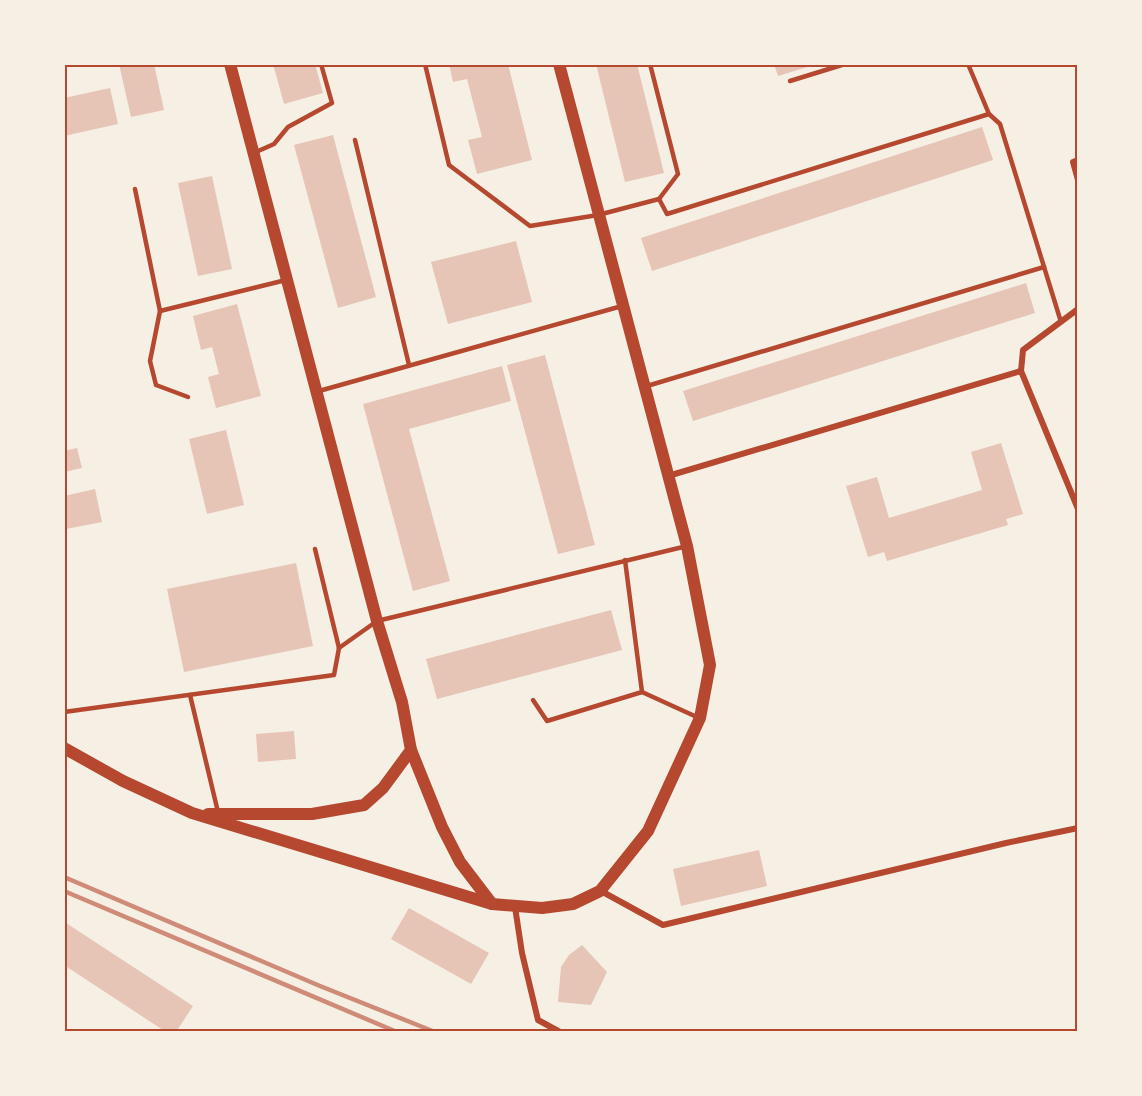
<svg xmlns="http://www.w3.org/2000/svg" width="1142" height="1096" viewBox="0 0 1142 1096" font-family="'Fira Sans',sans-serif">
<rect width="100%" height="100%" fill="#f6efe4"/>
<g fill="#e6c5b7">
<path d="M119,64H154L164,110L131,117Z"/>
<path d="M273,64H315L323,93L284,104Z"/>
<path d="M449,64H508L532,160L477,174L468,140L482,137L467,79L453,82Z"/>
<path d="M596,64H637L664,173L625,182Z"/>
<path d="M774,64H814V65L778,76Z"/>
<path d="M110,88L118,124L64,136V98Z"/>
<path d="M982,127L993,160L652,271L641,238Z"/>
<path d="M333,135L376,297L338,308L294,145Z"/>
<path d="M212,176L232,269L198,276L178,183Z"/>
<path d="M516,241L532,302L448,324L431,262Z"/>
<path d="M1026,283L1035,313L693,421L683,391Z"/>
<path d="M237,304L261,396L216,408L208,377L219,374L212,347L201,350L193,316Z"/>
<path d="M545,355L595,545L558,554L507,365Z"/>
<path d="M502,366L511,401L409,429L450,581L413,591L363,404Z"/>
<path d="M226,430L244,505L207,514L189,439Z"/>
<path d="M1001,443L1023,514L1006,519L1008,525L887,561L884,552L868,557L846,486L877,477L889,518L982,490L971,452Z"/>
<path d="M77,448L82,468L64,472V451Z"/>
<path d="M95,489L102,522L66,529L64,496Z"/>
<path d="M296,563L313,646L184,672L167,589Z"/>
<path d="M611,610L622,650L437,699L426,659Z"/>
<path d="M294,731L296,759L258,762L256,734Z"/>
<path d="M759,850L767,886L681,906L673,869Z"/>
<path d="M409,908L489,953L471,984L391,939Z"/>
<path d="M66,923L193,1006L176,1032H166L64,965Z"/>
<path d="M582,945L607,972L591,1005L558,1002L561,967L569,955Z"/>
</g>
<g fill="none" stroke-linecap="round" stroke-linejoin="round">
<g stroke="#b5482f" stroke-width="4.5">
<path d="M425,64L449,165L530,226L598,215L659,199L678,174L650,64"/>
<path d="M968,64L989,114"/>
<path d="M790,81L845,64"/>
<path d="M355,140L409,365"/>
<path d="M256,152L274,144L288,127L332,103L321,64"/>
<path d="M135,189L160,311L286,280"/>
<path d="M659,199L667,214L989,114L1000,124L1061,322"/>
<path d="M160,311L150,361L156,385L188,397"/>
<path d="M647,386L1044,267"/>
<path d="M319,391L622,306"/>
<path d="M339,648L377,621L687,546"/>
<path d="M642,692L699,718"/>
<path d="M190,695L218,812"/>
<path d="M533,700L547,721L642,692L625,560"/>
<path d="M64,712L334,675L339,648L315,549"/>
</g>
<g stroke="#b5482f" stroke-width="6">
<path d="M1078,160L1073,162L1078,180"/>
<path d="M1021,371L1023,350L1078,309"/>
<path d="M668,476L1021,371L1078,509"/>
<path d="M601,891L663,925L1006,843L1078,828"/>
<path d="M515,907L522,953L538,1020L560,1032"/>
</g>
<g stroke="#b5482f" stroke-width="12">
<path d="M64,748L123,781L192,813L492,904L542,908L573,904L600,891L648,831L700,718L710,665L687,546L559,64"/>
<path d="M411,750L442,827L460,862L492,904"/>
<path d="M208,814H312L364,805L383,788L411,750L402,702L377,621L230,64"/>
</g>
<g stroke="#cf8b77" stroke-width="4.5">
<path d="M64,877L320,986L435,1032"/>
<path d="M64,891L397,1032"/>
</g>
</g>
<rect width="1142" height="1096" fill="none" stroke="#f6efe4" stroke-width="132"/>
<rect x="66" y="66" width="1010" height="964" fill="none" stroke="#b5482f" stroke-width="2"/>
</svg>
